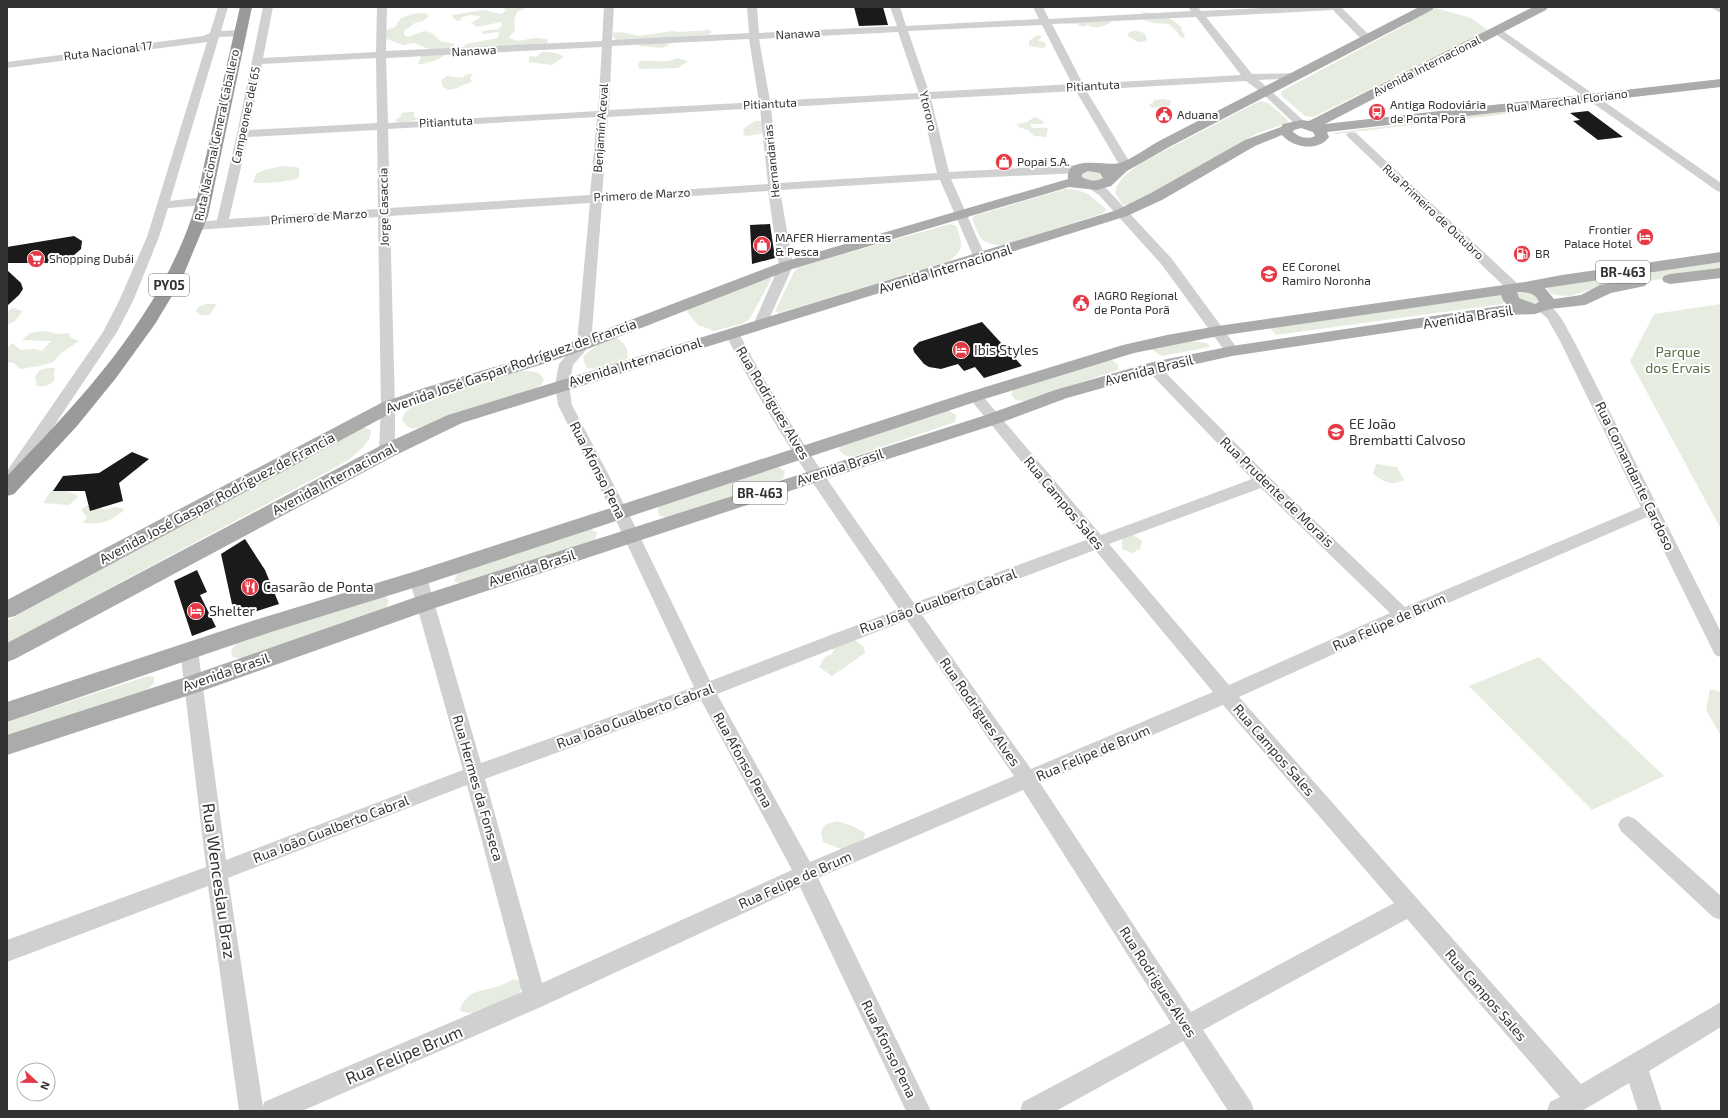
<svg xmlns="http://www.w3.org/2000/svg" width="1728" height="1118" viewBox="0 0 1728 1118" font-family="'Exo 2',sans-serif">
<rect width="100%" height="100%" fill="#fff"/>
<g fill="#e6ecdf">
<path d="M501,7H528L517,12L514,20L515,30L509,37C518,45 528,37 538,38C542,38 545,39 548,40V42L543,45L464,47L466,44L498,38L499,32L483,34L482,31L499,29L502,25L501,22L477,27L471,23L480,18L479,16L471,15L462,17L461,20L457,21L453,18L452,15L484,10L502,14L506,10Z"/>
<path d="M1432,7L1471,18L1486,29L1487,31L1313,117L1305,116L1281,95L1282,91L1409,23L1406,22Z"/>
<path d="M1144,12C1161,15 1170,15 1182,28L1181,30L1183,32L1185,38L1180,37L1179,34L1169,24L1153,23L1144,20V14L1141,13Z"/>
<path d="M425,13L429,16L423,21L415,23L404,31V35L408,37L424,31L432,33L440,41L455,44C450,56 430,64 418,64L421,56L429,49L414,43L403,45L387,39L385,36L387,30L395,27L401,18L413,14Z"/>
<path d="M1109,21L1112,22C1105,26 1094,30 1088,25L1083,27L1077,24L1053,23Z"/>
<path d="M709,30L712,32L708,35L674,37L664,40L670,42L668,45L662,48L639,46L642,43L618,41L613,37V33L621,32L639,36L673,31L680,32Z"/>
<path d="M1133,31C1142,32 1145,31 1147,40C1138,45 1135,40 1128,36L1129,32Z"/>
<path d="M1037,35L1042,36L1038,41L1045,42L1046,45L1044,48L1029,46V41Z"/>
<path d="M550,52L559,54L564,57L552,65L529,62V57L531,56L536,57L542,52Z"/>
<path d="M677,58L688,61L678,68L641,69L638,68L640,66L637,65L641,61C652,60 666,64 677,58Z"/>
<path d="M468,74H473L470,78L472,82L460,86L458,88L449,90L443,87L441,80L447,76L463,78L464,76Z"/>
<path d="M1164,99L1171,101L1170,106L1152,108L1149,105L1153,103L1154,100Z"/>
<path d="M1260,101L1268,103L1288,120L1287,123L1256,134L1132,204L1123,205L1115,193C1117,179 1131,171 1141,163Z"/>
<path d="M1579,102L1582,103L1583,105L1336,134L1332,133Z"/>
<path d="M409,112H414V117L418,118L417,120L399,123L395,120L400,117L402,113Z"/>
<path d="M1036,117L1044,122L1042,124H1031V127C1037,129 1042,127 1048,128L1046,137L1034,136L1028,130L1018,127L1017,124L1027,122L1033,118Z"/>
<path d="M756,121H762L764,133L748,136L742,135L745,133L743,130C745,127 753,122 756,121Z"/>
<path d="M282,166L297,167C300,170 300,174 298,178C293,181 257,185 253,182L256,174L261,171Z"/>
<path d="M1085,171H1099L1104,178L1092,182L1083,178L1081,174Z"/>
<path d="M1065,189C1086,189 1092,197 1106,209L1104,213L1004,245C981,245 979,238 972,218L974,216Z"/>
<path d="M950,224L956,226C962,242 966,249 949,261L779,313L775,311L795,270L798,267Z"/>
<path d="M1721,261V271L1596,288L1570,296L1555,295L1549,292L1547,288L1548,285Z"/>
<path d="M768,278H771V280L750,318L744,323L714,331L698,325L687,312L688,309Z"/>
<path d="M1526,290L1541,299L1539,303L1532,304L1519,301L1515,292Z"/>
<path d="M1500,292L1506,301L1502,304L1276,335L1267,324Z"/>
<path d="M206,304H217L209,315H200L196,311L198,307Z"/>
<path d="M1721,304V529L1630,361L1654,314Z"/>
<path d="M12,308L23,311L15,321L7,325V312Z"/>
<path d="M46,331L57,334L69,333L71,338L79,341L61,353L53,362L39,366L20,369L14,363L7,362V349L12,343L21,350L35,349L42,351L51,341L22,340L30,333Z"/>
<path d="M615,337C625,343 629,348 627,359C615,363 598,372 586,367L583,356L602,342Z"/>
<path d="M1182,340L1207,343L1210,347L1162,356L1147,347Z"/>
<path d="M1104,359L1112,360L1118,365V370L1024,401L1016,400L1011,395L1013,390Z"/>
<path d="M47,368H55L54,375L55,379C48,387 45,387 36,386V381L35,377L40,370Z"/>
<path d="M521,370L539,373L544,379L542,384L538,387L420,428C410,429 407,428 402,419C405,411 411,406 419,402Z"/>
<path d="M948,410L956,415L955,422L852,457L844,455L839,450L840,446Z"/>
<path d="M365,428L371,430C372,442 356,454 347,461L7,643V621L355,430Z"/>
<path d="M1376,464L1397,467L1404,480C1390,486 1385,482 1373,474Z"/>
<path d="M778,467L785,471L783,479L668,518L660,516L658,513V506Z"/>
<path d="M56,487L77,495V498L69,505L43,503L51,491Z"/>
<path d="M91,503L105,510L115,507L125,509C113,521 101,525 83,523L87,517L81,510Z"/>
<path d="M590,528L597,533L594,542L462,585L454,581L458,572Z"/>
<path d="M1132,534L1142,541L1140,549L1132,553L1122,549V538Z"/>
<path d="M383,595L386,596L389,601L385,611L242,659L233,657L231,654L232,649L241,639Z"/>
<path d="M839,639H854L864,647L865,653L832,676L819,667L825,657L832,654Z"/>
<path d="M1539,657L1664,776L1592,810L1469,686Z"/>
<path d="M148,676L154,677V683L148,689L7,736V722Z"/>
<path d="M1710,689L1721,692V736L1706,710Z"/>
<path d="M837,821L852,826L865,833L862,847L843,850L823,842L821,832L825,825Z"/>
<path d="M513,979L525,983L517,996L475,1013L463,1012L460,1010C467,990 479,992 496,987C501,986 508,982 513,979Z"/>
</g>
<g fill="#1a1a1a">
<path d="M854,7H883L888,25L859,26Z"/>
<path d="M1588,111L1623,137L1598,140L1573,121L1580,120L1570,113Z"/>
<path d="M770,224L775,258L752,264L750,225Z"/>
<path d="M74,236L82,241L81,249L73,256L55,263H7V247Z"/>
<path d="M7,270L21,283L23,289L19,295L7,306Z"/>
<path d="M982,322L1022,366L984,378L975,367L964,371L958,364L941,369L929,367L924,364L914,352L913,348L919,342Z"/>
<path d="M132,452L149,459L119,483L123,501L90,511L85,491H53L63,476L99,473Z"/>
<path d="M245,539L265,570L279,604L235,618L221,554Z"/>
<path d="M197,570L207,592L200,595L216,627L192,636L174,581Z"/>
</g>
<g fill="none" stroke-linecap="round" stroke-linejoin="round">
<g fill="#d0d0d0" fill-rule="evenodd">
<path d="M218,7H228L221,31L240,30L245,33L240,36L219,37L170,201L204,197L208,198L210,201L208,204L204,205L168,208L159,237L133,301L117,332L13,487L7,488V471L103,332L119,301L147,237L207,42L7,68V62L203,36L210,33Z"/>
<path d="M263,7H273L263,58L376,52L377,7H387L386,51L602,41L604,7H614L612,40L749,33L747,7H757L759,33L897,26L890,7H900L906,26L1039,19L1033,7H1043L1049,19L1191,11L1188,7H1198L1201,11L1280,7H1343L1342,8L1371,37L1372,39L1371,41H1363L1333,10L1206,17L1252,74L1301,73L1302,75L1301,77L1297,78L1259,80L1305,122L1307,124L1305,126H1297L1262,93L1246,81L1086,90L1132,166L1130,168H1122L1120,166L1076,91L931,99L949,172L1078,165L1082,167L1084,169L1082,171L1078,173L951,179L986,258L985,261H975L974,258L940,180L780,190L793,266L765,328L760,329L755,328L753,325L779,266L768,191L602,202L591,344L573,365L569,385L572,405L628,512L710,681L899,609C838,519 773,431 725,333L727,330L732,329L737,330L739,333C788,429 852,515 914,603L1086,540L970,399L968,396L970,393L975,391L980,393L1101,535L1252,479L1148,371L1146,368L1148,365L1153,364L1158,365L1269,477L1405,607L1641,507L1560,341L1547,318L1534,307L1536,304C1556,299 1566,328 1574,341L1721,632V657L1715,655L1647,517L1409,620L1239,697L1581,1084L1721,1002V1027L1649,1071L1662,1111H1638L1629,1083L1582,1111H1547L1550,1102L1560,1097L1407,919L1203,1030L1251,1102L1254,1111H1228L1183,1041L1056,1111H1020L1023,1102L1171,1023L1023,790L818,878L931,1111H906L800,887L543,1006L302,1111H239L208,886L7,962V940L206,867L180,650L183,645L189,643L195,645L198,650L226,860L463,770L409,578L412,573L418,572L424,573L427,578L481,763L694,687L612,512L558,405L555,385L559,364L577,343L590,203L390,216L395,407V451L392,455L387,456L382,455L379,451L381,407L378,217L197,230L193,229L191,226L193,223L217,220L237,134ZM1196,17L1241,75L1083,84L1052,24ZM1042,25L1072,84L929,92L908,31ZM898,32L919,93L770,101L759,39ZM749,39L759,102L609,110L612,46ZM602,47L598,111L388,123L386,58ZM376,58L377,123L249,130L262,64ZM920,99L937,173L779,183L771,108ZM760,108L768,184L602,195L608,117ZM597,117L590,195L390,208L388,129ZM377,130L378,209L229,219L248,137ZM1261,488L1390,613L1229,685L1109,544ZM1095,550L1213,692L1031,769L922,615ZM907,620L1014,776L810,862L717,694ZM701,700L792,870L542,983L485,779ZM1223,705L1394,903L1191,1012L1040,783ZM467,785L522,992L264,1102L263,1107L228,878Z"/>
<path d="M1710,7H1721V13Z"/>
<path d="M1497,28L1500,29L1721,183V192L1717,191L1494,33L1492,31Z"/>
<path d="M1352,132L1356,133L1519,285L1521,288L1519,291H1509L1348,137L1346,135L1348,133Z"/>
<path d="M1090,181L1107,189L1172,259L1237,348L1239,351L1237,354L1232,355L1227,354L1162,265L1099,195L1084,185L1086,182Z"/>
<path d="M1628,816L1635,819L1721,896V920L1713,917L1621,831L1618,825L1621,819Z"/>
</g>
<g fill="#ababab" fill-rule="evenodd">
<path d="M1419,7H1434L1432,10L1171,146L1127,171L1111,186L1097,190L1069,187L792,269L590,348L540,365L436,396L395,411L15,616L7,618V600L381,403L424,388L528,357L578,340L780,263L1068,179C1065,153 1110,167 1120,163C1134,158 1148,147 1161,140ZM1088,171L1100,173L1103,178C1095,182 1089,181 1082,177V174Z"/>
<path d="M1533,7H1548L1546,10L1325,124L1721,79V87L1327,132L1329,137C1319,152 1292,148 1282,135L1255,146L1162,200L1127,216L462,423L394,456L15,659L7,662V643L380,446L448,415L1117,210L1151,193L1245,140L1281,127L1283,124L1301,120L1309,121ZM1301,128L1313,132L1315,136C1307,140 1299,137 1293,132L1294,130Z"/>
<path d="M1721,252V262L1545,288L1554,299L1581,295L1600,285L1639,278L1645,280L1647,283L1645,286L1611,293L1585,305L1550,309L1535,314L1506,315L1232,356L1156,373L1067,398L1000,423L823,480L432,609L202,691L7,755V735L189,676L416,597L986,415L1055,390L1153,362L1232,346L1507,305L1503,300L1501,295L1218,336L1134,353L981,400L426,584L271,632L7,722V702L255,620L413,572L969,392L1123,345L1167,335L1218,326L1525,282L1562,275ZM1517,292C1526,292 1536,293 1539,302L1535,304L1519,298Z"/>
<path d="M1721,268V278L1670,284L1664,282L1662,279L1664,276L1670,274Z"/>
</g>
<path fill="#9a9a9a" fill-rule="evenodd" d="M240,7H252L208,216L181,281L155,324L116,378L77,426L14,494L7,496V476C78,403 153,323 189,225C198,202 201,176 207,152C218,104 229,55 240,7Z"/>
</g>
<defs>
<symbol id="bus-disc" viewBox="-11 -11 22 22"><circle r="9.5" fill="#e63946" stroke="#fff"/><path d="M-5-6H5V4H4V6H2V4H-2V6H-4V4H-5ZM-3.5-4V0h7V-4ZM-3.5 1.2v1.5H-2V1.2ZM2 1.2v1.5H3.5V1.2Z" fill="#fff"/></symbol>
<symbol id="civic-disc" viewBox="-11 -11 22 22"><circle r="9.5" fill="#e63946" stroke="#fff"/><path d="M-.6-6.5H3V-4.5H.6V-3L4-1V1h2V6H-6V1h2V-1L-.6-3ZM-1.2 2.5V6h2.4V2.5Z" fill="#fff"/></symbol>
<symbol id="shop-disc" viewBox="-11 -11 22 22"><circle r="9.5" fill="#e63946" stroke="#fff"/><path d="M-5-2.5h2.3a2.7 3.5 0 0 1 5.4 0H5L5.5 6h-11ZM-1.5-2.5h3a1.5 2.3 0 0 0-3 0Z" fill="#fff"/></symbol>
<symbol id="hotel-disc" viewBox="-11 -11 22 22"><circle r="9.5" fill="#e63946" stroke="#fff"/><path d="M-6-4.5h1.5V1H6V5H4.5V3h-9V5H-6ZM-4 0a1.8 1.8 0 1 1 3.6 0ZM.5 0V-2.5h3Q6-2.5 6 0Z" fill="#fff"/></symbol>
<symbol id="fuel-disc" viewBox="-11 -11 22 22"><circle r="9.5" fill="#e63946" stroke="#fff"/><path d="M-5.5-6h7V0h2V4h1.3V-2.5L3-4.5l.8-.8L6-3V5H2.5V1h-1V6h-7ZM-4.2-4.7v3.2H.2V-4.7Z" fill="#fff"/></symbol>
<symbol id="supermarket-disc" viewBox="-11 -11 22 22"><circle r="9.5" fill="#e63946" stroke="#fff"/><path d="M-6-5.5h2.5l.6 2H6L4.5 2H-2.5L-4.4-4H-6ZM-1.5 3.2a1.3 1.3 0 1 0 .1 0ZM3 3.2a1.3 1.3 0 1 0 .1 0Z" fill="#fff"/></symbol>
<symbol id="school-disc" viewBox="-11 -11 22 22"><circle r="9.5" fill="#e63946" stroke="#fff"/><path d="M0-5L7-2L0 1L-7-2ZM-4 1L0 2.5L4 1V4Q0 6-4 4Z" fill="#fff"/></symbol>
<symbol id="restaurant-disc" viewBox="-11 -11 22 22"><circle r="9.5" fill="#e63946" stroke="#fff"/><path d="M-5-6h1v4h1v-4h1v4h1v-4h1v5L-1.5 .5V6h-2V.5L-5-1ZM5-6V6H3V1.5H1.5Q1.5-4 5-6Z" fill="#fff"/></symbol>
</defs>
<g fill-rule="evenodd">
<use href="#bus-disc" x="1367" y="102" width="20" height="20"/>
<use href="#civic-disc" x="1154" y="105" width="20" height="20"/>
<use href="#shop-disc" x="994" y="152" width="20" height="20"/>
<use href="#hotel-disc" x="1635" y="227" width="20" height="20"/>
<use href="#shop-disc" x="752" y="235" width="20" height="20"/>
<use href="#fuel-disc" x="1512" y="244" width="20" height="20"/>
<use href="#supermarket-disc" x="26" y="249" width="20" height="20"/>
<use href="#school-disc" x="1259" y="264" width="20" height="20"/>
<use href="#civic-disc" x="1071" y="293" width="20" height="20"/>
<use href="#hotel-disc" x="951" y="340" width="20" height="20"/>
<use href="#school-disc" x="1326" y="422" width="20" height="20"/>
<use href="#restaurant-disc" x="240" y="577" width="20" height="20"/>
<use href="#hotel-disc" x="186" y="601" width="20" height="20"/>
</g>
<g text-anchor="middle" stroke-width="4" stroke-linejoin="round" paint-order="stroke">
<g font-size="12" fill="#333" stroke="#fff">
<text transform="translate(798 34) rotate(-3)" y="4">Nanawa</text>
<text transform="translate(108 51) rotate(-7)" y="4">Ruta Nacional 17</text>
<text transform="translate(474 51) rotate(-3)" y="4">Nanawa</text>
<text transform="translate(1427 66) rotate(-27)" y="4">Avenida Internacional</text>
<text transform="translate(1093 86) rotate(-3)" y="4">Pitiantuta</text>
<text transform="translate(1567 101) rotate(-7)" y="4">Rua Marechal Floriano</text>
<text transform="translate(770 104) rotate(-3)" y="4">Pitiantuta</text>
<text transform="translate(928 111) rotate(76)" y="4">Ytororo</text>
<text transform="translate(246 115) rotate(-78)" y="4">Campeones del 65</text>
<text transform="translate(446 122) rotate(-3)" y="4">Pitiantuta</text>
<text transform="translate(601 128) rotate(-86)" y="4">Benjamín Aceval</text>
<text transform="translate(217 135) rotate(-78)" y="4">Ruta Nacional General Caballero</text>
<text transform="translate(772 161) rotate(-96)" y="4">Hernandarias</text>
<text transform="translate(642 195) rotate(-3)" y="4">Primero de Marzo</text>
<text transform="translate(384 207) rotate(-91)" y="4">Jorge Casaccia</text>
<text transform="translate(1433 212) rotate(43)" y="4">Rua Primeiro de Outubro</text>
<text transform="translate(319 217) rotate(-4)" y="4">Primero de Marzo</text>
</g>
<g font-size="12" fill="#333" stroke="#fff" text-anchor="start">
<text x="1390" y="109">Antiga Rodoviária<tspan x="1390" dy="14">de Ponta Porã</tspan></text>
<text x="1177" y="119">Aduana</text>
<text x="1017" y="166">Popai S.A.</text>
<text x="1632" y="234" text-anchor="end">Frontier<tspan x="1632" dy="14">Palace Hotel</tspan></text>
<text x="775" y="242">MAFER Hierramentas<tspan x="775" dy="14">&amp; Pesca</tspan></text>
<text x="1535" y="258">BR</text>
<text x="49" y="263">Shopping Dubái</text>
<text x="1282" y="271">EE Coronel<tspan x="1282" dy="14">Ramiro Noronha</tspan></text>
<text x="1094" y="300">IAGRO Regional<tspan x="1094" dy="14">de Ponta Porã</tspan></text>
</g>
<g fill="#fff" stroke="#707070" stroke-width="1">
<rect x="1596" y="261" width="54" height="22" rx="3"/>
<rect x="149" y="274" width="40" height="22" rx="3"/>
<rect x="733" y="482" width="54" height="22" rx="3"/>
</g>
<g font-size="13" font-weight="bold" fill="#333">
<text x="1623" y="277">BR-463</text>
<text x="169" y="290">PY05</text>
<text x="760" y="498">BR-463</text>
</g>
<g font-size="14" fill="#333" stroke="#fff">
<text transform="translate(945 269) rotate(-17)" y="5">Avenida Internacional</text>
<text transform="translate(1468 317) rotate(-9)" y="5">Avenida Brasil</text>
<text transform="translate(635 362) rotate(-17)" y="5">Avenida Internacional</text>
<text transform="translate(511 366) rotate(-19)" y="5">Avenida José Gaspar Rodríguez de Francia</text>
<text transform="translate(1149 370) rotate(-14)" y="5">Avenida Brasil</text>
<text transform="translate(773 403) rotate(59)" y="5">Rua Rodrigues Alves</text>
<text transform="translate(840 467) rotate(-18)" y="5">Avenida Brasil</text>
<text transform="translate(598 470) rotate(63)" y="5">Rua Afonso Pena</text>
<text transform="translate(1635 476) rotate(64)" y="5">Rua Comandante Cardoso</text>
<text transform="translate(334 479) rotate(-28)" y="5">Avenida Internacional</text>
<text transform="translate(1277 492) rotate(44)" y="5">Rua Prudente de Morais</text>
<text transform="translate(217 498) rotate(-28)" y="5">Avenida José Gaspar Rodríguez de Francia</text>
<text transform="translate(1064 503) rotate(50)" y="5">Rua Campos Sales</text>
<text transform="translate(532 568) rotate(-18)" y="5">Avenida Brasil</text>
<text transform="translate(938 601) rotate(-20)" y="5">Rua João Gualberto Cabral</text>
<text transform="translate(1389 622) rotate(-24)" y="5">Rua Felipe de Brum</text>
<text transform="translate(226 672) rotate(-19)" y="5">Avenida Brasil</text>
<text transform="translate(980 712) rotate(55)" y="5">Rua Rodrigues Alves</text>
<text transform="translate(635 716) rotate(-20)" y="5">Rua João Gualberto Cabral</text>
<text transform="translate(1274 750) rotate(49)" y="5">Rua Campos Sales</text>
<text transform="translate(1093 753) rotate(-23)" y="5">Rua Felipe de Brum</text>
<text transform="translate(743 760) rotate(61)" y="5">Rua Afonso Pena</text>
<text transform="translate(478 788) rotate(74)" y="5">Rua Hermes da Fonseca</text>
<text transform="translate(331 829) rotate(-21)" y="5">Rua João Gualberto Cabral</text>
<text transform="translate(795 880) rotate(-24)" y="5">Rua Felipe de Brum</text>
<text transform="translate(1158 982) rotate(57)" y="5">Rua Rodrigues Alves</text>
<text transform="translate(1486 995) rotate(49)" y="5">Rua Campos Sales</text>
<text transform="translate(889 1049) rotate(64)" y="5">Rua Afonso Pena</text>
</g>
<g font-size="14" fill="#333" stroke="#fff" text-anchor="start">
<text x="974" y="355">Ibis Styles</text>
<text x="1349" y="429">EE João<tspan x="1349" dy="16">Brembatti Calvoso</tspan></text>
<text x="263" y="592">Casarão de Ponta</text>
<text x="209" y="616">Shelter</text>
</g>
<g font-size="14" fill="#56703f" stroke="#fff">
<text x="1678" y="357">Parque<tspan x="1678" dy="16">dos Ervais</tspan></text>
</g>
<g font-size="17" fill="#333" stroke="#fff">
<text transform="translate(219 881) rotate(82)" y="6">Rua Wenceslau Braz</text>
<text transform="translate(404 1055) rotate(-23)" y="6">Rua Felipe Brum</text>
</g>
</g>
<rect width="1728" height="1118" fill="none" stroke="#333333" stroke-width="16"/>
<g transform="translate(36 1082) rotate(112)"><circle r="19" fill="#ffffff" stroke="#adadad"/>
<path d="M0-3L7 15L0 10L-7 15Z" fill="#e63946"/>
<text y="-6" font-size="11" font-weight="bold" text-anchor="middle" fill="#333333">N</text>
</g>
</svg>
